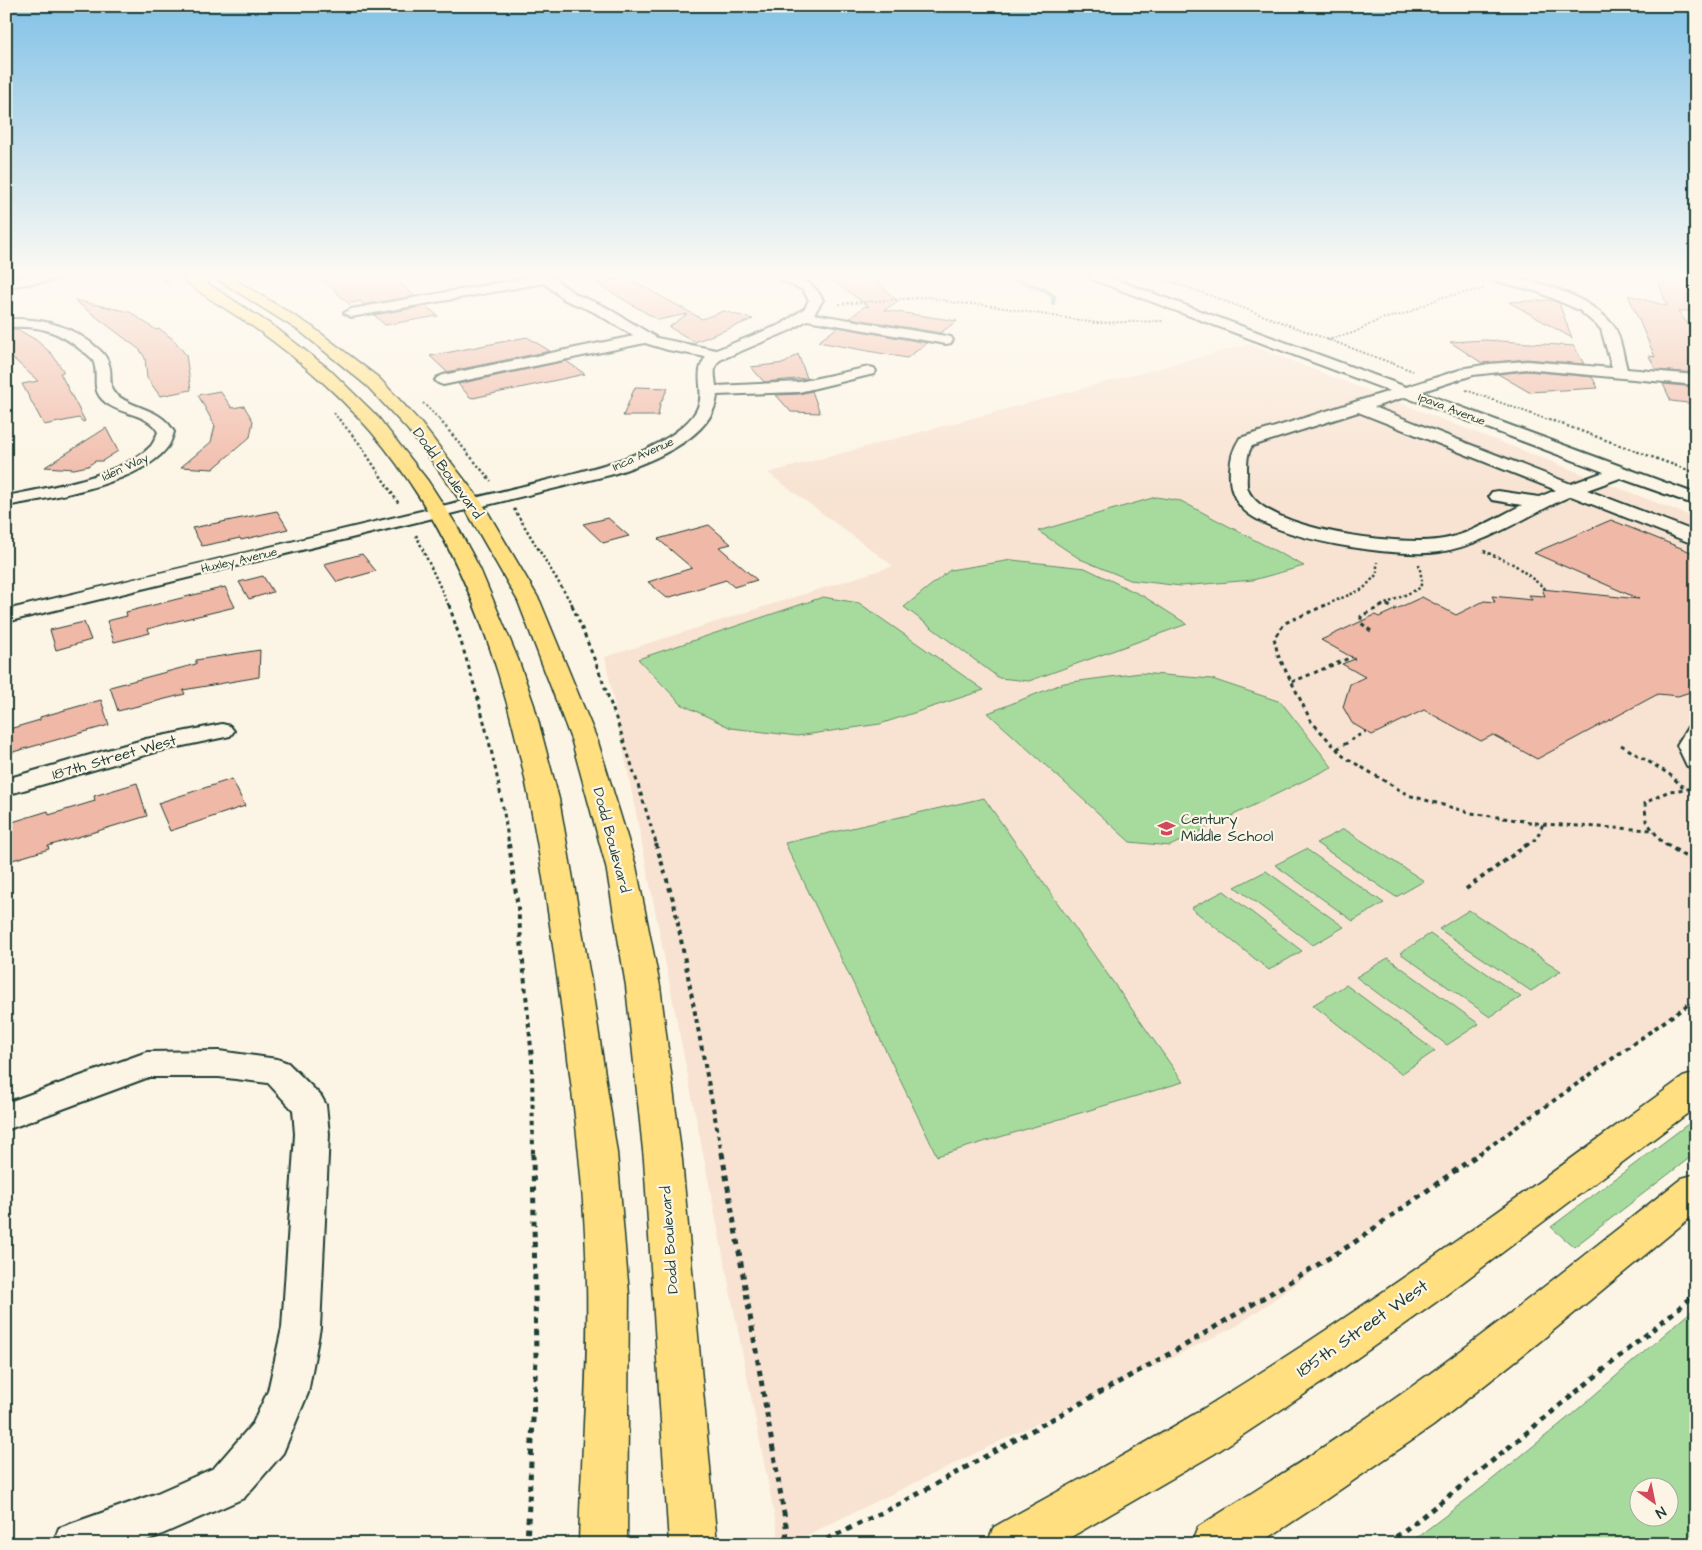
<svg xmlns="http://www.w3.org/2000/svg" width="1702" height="1550" viewBox="0 0 1702 1550" font-family="'Architects Daughter',sans-serif">
<rect width="100%" height="100%" fill="#fcf5e5"/>
<filter id="ink" filterUnits="userSpaceOnUse"><feTurbulence type="fractalNoise" baseFrequency=".02" numOctaves="2"/><feDisplacementMap in="SourceGraphic" scale="10" xChannelSelector="R" yChannelSelector="G"/><feConvolveMatrix kernelMatrix="1 2 1 2 8 2 1 2 1" color-interpolation-filters="sRGB"/></filter>
<g filter="url(#ink)">
<path fill="#f8e3d2" d="M1248,344L1696,518V999L1237,1326L789,1544H780L605,657L893,566L768,473Z"/>
<g fill="#a7db9d" stroke="#638c68" fill-rule="evenodd">
<path d="M1156,497L1181,501L1304,566L1253,580L1181,586L1130,580L1080,559L1038,531Z"/>
<path d="M1012,560L1085,568L1143,596L1187,624L1029,681L999,678L904,607L950,570Z"/>
<path d="M823,597L859,603L984,690L880,724L797,736L731,728L681,704L638,659Z"/>
<path d="M1140,673L1212,679L1281,702L1332,767L1170,846L1130,842L988,713L1064,683Z"/>
<path d="M984,798L1183,1082L937,1156L785,843Z"/>
<path d="M1344,829L1424,881L1396,897L1316,843Z"/>
<path d="M1306,849L1384,903L1353,921L1275,865Z"/>
<path d="M1266,871L1344,927L1313,945L1235,887Z"/>
<path d="M1224,891L1302,951L1269,970L1191,908Z"/>
<path d="M1469,910L1561,971L1531,991L1439,929Z"/>
<path d="M1430,934L1521,997L1490,1017L1400,953Z"/>
<path d="M1388,958L1479,1024L1447,1045L1356,977Z"/>
<path d="M1346,985L1435,1051L1401,1074L1313,1005Z"/>
<path d="M1696,1118V1153L1574,1247L1551,1227Z"/>
<path d="M1696,1307V1544H1408L1483,1487L1570,1416ZM1640,1488H1670V1518H1640Z"/>
</g>
<g fill="none" stroke-linecap="round" stroke-linejoin="round">
<path stroke="#5f9a9f" stroke-width="4.5" d="M1007,276L1045,290L1054,297L1053,303"/>
</g>
<g fill="#f0b8a6" stroke="#1f3d34">
<path d="M319,276H391L415,296L364,305L360,301L349,304Z"/>
<path d="M827,276H870L898,301L884,310L957,321L940,333L850,318L865,306L869,307Z"/>
<path d="M628,278L702,319L723,311L753,319L695,342L669,327L687,314L658,320L596,283Z"/>
<path d="M1667,279L1690,281L1691,283L1696,284V311H1678L1696,335V373L1656,370L1649,356L1655,357L1628,295L1667,306L1659,283H1665L1664,280Z"/>
<path d="M74,300L130,312L156,330L160,329L174,340L186,355L191,390L160,396L147,378L145,358L140,350Z"/>
<path d="M1551,300L1559,303L1572,338L1509,302Z"/>
<path d="M426,306L438,316L385,325L374,315Z"/>
<path d="M838,327L927,343L907,358L818,342Z"/>
<path d="M6,329H17L36,340L52,354L64,372L60,373L85,421L83,422L79,418L44,425L22,384L38,381L6,352Z"/>
<path d="M527,337L550,351L447,372L430,356Z"/>
<path d="M1485,340L1574,346L1584,364L1527,359L1482,363L1450,342Z"/>
<path d="M798,354L807,378L764,382L751,367L785,363Z"/>
<path d="M566,361L585,374L473,398L470,397L458,384Z"/>
<path d="M1527,371L1592,377L1598,388L1529,392L1498,374Z"/>
<path d="M1663,384L1696,387V404L1671,401Z"/>
<path d="M635,387L668,388L660,404L658,416H623Z"/>
<path d="M220,391L232,408L244,406L253,421L250,437L213,469L181,467L211,442L215,426L198,395Z"/>
<path d="M812,391L820,413L791,412L776,395L799,394Z"/>
<path d="M106,428L118,451L102,461H95L88,466L74,469L45,467Z"/>
<path d="M277,511L288,529L241,540L240,538L202,546L192,528Z"/>
<path d="M608,518L629,536L603,543L583,524Z"/>
<path d="M1611,520L1696,554V690L1678,696L1658,694L1537,759L1493,735L1481,741L1424,710L1372,735L1352,723L1343,707L1350,684L1365,677L1342,664L1355,659L1321,640L1375,615L1379,617L1422,597L1456,615L1484,601L1495,602L1492,596L1532,600L1529,595L1545,596L1542,589L1639,599L1534,553Z"/>
<path d="M709,525L731,544L719,547L757,580L734,587L726,580L667,598L648,582L692,568L658,539Z"/>
<path d="M362,554L376,571L337,582L324,564Z"/>
<path d="M263,576L273,592L249,599L239,582Z"/>
<path d="M225,587L235,607L169,623L148,629L150,633L114,642L107,621L127,616L126,612Z"/>
<path d="M84,622L91,640L56,650L50,630Z"/>
<path d="M260,650L259,677L183,690L185,694L118,711L110,687L196,664V660Z"/>
<path d="M101,700L109,725L6,754V730L40,720V717Z"/>
<path d="M232,779L245,806L170,831L158,803Z"/>
<path d="M137,783L147,816L48,846L49,849L6,862V824L48,811L49,815L95,801L94,796Z"/>
</g>
<g fill="none" stroke-linecap="round" stroke-linejoin="round">
<defs>
<g id="minor">
<path d="M29,276H61L55,280L6,287V279Z"/>
<path d="M537,276H551L575,294L604,306L657,338L716,350L782,324L805,308L809,300L803,290L779,279L777,276C798,276 812,279 823,300L814,314L946,336L951,337L953,340L951,343L946,344L807,320L791,330L720,360C712,368 715,376 716,386L799,382L869,367L874,368L876,371L874,374L799,392L717,395C714,439 645,464 610,475L6,622V610C150,575 294,541 438,507C477,497 517,488 556,478C600,466 646,457 682,427C717,398 688,380 706,357L668,350L645,343L443,385L438,383L435,380L438,377L443,375L634,336L594,312L565,300L544,283L351,317L344,313L351,309Z"/>
<path d="M1089,276H1106L1406,387L1466,368L1489,364L1527,361L1612,368L1601,329L1579,310L1538,292L1489,279L1487,276C1527,276 1586,293 1613,325C1620,333 1624,359 1627,369L1696,375V385L1527,369L1473,375L1420,392L1696,494V505L1620,478L1587,490L1696,532V545L1571,496C1528,514 1486,545 1439,552C1397,558 1271,540 1242,508C1232,496 1229,485 1230,470C1231,457 1233,449 1240,438L1390,391L1091,279ZM1405,397L1604,472L1571,484L1374,407ZM1358,412L1556,490L1539,497L1498,491L1492,492L1489,496L1492,500L1522,505C1496,518 1466,537 1437,540C1398,545 1266,531 1248,490C1246,485 1247,477 1247,471C1247,462 1247,453 1252,446Z"/>
<path d="M6,319C38,318 64,323 90,342C97,348 105,353 108,362C113,372 108,382 113,392C132,410 161,407 174,432C172,438 170,445 166,449C138,484 49,498 6,506V496C47,488 122,476 151,446C154,442 156,437 158,432C148,413 120,415 105,402C90,389 99,379 94,363C92,357 86,353 81,350C56,329 38,326 6,327Z"/>
<path d="M222,724L230,726L234,731L230,736L159,751L6,795V779L146,739Z"/>
<path d="M1696,725V768L1687,766L1677,745L1688,727Z"/>
<path d="M219,1051L277,1059L288,1063L321,1096L326,1105L329,1134L320,1328L308,1393L283,1453L244,1498L158,1536L136,1544H53L59,1528L155,1494L214,1468L253,1423L268,1391L282,1328L295,1134L293,1110L268,1083L219,1077H149L6,1130V1103L147,1052Z"/>
</g>
<g id="major">
<path d="M180,276H196L276,328L329,369L377,416L428,481L457,526L480,569L518,659L534,705L559,799L591,982L617,1153L629,1294L627,1544H579C581,1458 589,1369 587,1283C585,1185 572,1087 559,989C533,800 506,602 384,447C347,401 303,362 255,328C233,312 198,294 180,276Z"/>
<path d="M212,276H229L311,326L379,378L420,422L483,504L540,601L598,742L636,866L660,986L682,1160L717,1544H669L644,1160L626,986L606,866L572,742L518,601L463,505L432,461L408,430L367,386L301,332Z"/>
<path d="M1696,1073V1107L1439,1300L1329,1378L1214,1454L1059,1544H987L994,1527C1067,1486 1142,1447 1214,1402C1376,1302 1530,1189 1683,1077Z"/>
<path d="M1696,1174V1213L1538,1343L1433,1426L1309,1511L1259,1544H1191L1198,1527C1266,1484 1335,1441 1400,1395C1497,1326 1589,1251 1682,1178Z"/>
</g>
</defs>
<use href="#minor" stroke="#1f3d34" stroke-width="4"/>
<use href="#major" stroke="#1f3d34" stroke-width="3"/>
<g stroke="#1f3d34" stroke-width="2" stroke-dasharray="2 2" stroke-linecap="butt">
<path d="M159,276L171,284"/>
<path d="M1157,276L1413,371"/>
<path d="M71,281L102,276"/>
<path d="M1175,282L1204,276"/>
<path d="M839,304L929,297L955,303L986,305L1096,323L1164,321"/>
<path d="M1327,340L1353,333L1381,319L1405,314L1442,297L1484,289"/>
<path d="M1466,390L1551,421"/>
<path d="M423,403L441,421"/>
<path d="M334,413L340,421"/>
</g>
<g stroke="#1f3d34" stroke-width="2.5" stroke-dasharray="2.5 2.5" stroke-linecap="butt">
<path d="M339,419L359,443L399,504"/>
<path d="M439,419L491,481"/>
<path d="M1548,419L1696,473"/>
<path d="M514,509L573,606"/>
<path d="M416,535L449,606"/>
<path d="M1484,551L1515,565L1547,590"/>
<path d="M1387,605L1390,606"/>
<path d="M1323,606L1363,589L1377,574V562"/>
<path d="M1381,606L1420,588L1422,581L1419,564"/>
</g>
<g stroke="#1f3d34" stroke-width="3" stroke-dasharray="4 4" stroke-linecap="butt">
<path d="M449,605C475,683 498,764 509,846"/>
<path d="M572,605C606,683 632,764 657,846"/>
<path d="M1326,605L1285,623L1274,638L1278,655L1311,721L1343,756L1408,795L1471,813L1543,824L1653,830"/>
<path d="M1387,605L1395,609"/>
<path d="M1371,631L1361,623V616L1384,605"/>
<path d="M1292,682L1352,657"/>
<path d="M1621,745L1669,774L1683,787"/>
<path d="M1337,749L1366,731"/>
<path d="M1526,846L1537,838L1543,824"/>
<path d="M1668,846L1661,841L1646,821L1645,803L1669,791L1696,788"/>
</g>
<g stroke="#1f3d34" stroke-width="4" stroke-dasharray="4.5 4.5" stroke-linecap="butt">
<path d="M509,844L518,908L532,1059L533,1154"/>
<path d="M656,844L674,903L722,1154"/>
<path d="M1666,844L1696,863"/>
<path d="M1466,889L1528,844"/>
<path d="M1479,1154L1696,999"/>
</g>
<g stroke="#1f3d34" stroke-width="5" stroke-dasharray="5.5 5.5" stroke-linecap="butt">
<path d="M722,1153L786,1525L787,1544"/>
<path d="M527,1544L536,1358L533,1153"/>
<path d="M817,1544L900,1504L1187,1344L1352,1244L1480,1153"/>
<path d="M1387,1544L1464,1484L1696,1294"/>
</g>
<use href="#minor" fill="#fcf5e5" fill-rule="evenodd"/>
<use href="#major" fill="#ffdf80" fill-rule="evenodd"/>
</g>
</g>
<linearGradient id="sky" x2="0" y2="1"><stop stop-color="#82c2e7"/><stop offset="0.56" stop-color="#fefaf3"/><stop offset="1" stop-color="#fefaf3" stop-opacity="0"/></linearGradient>
<rect width="1702" height="493" fill="url(#sky)"/>
<defs>
<symbol id="school-bare" viewBox="-9 -9 18 18"><path d="M0-5L7-2L0 1L-7-2ZM-4 1L0 2.5L4 1V4Q0 6-4 4Z" fill="#d1495b" stroke="#fcf5e5" stroke-width="2.5" paint-order="stroke"/></symbol>
</defs>
<g fill-rule="evenodd">
<use href="#school-bare" x="1154" y="816" width="25" height="25"/>
</g>
<g text-anchor="middle" stroke-width="4.5" stroke-linejoin="round" paint-order="stroke">
<g font-size="12" fill="#1f3d34" stroke="#fcf5e5">
<text transform="translate(1452 409) rotate(21)" y="4">Ipava Avenue</text>
<text transform="translate(643 454) rotate(-24)" y="4">Inca Avenue</text>
<text transform="translate(125 467) rotate(-25)" y="4">Iden Way</text>
<text transform="translate(239 560) rotate(-13)" y="4">Huxley Avenue</text>
</g>
<g font-size="15" fill="#1f3d34" stroke="#fcf5e5">
<text transform="translate(448 473) rotate(54)" y="5">Dodd Boulevard</text>
<text transform="translate(114 757) rotate(-16)" y="5">187th Street West</text>
<text transform="translate(612 840) rotate(75)" y="5">Dodd Boulevard</text>
<text transform="translate(669 1240) rotate(-94)" y="5">Dodd Boulevard</text>
</g>
<g font-size="15" fill="#1f3d34" stroke="#fcf5e5" text-anchor="start">
<text x="1181" y="824">Century<tspan x="1181" dy="17">Middle School</tspan></text>
</g>
<g font-size="18" fill="#1f3d34" stroke="#fcf5e5">
<text transform="translate(1362 1328) rotate(-35)" y="6">185th Street West</text>
</g>
</g>
<rect width="1702" height="1550" fill="none" stroke="#fcf5e5" stroke-width="25"/>
<rect x="12" y="12" width="1677" height="1525" fill="none" stroke="#1f3d34" stroke-width="2" filter="url(#ink)"/>
<g transform="translate(1654 1502) rotate(147)"><circle r="24" fill="#fcf5e5" stroke="#a4ab9e"/>
<path d="M0-4L9 19L0 12L-9 19Z" fill="#d1495b"/>
<text y="-8" font-size="14" font-weight="bold" text-anchor="middle" fill="#1f3d34">N</text>
</g>
</svg>
